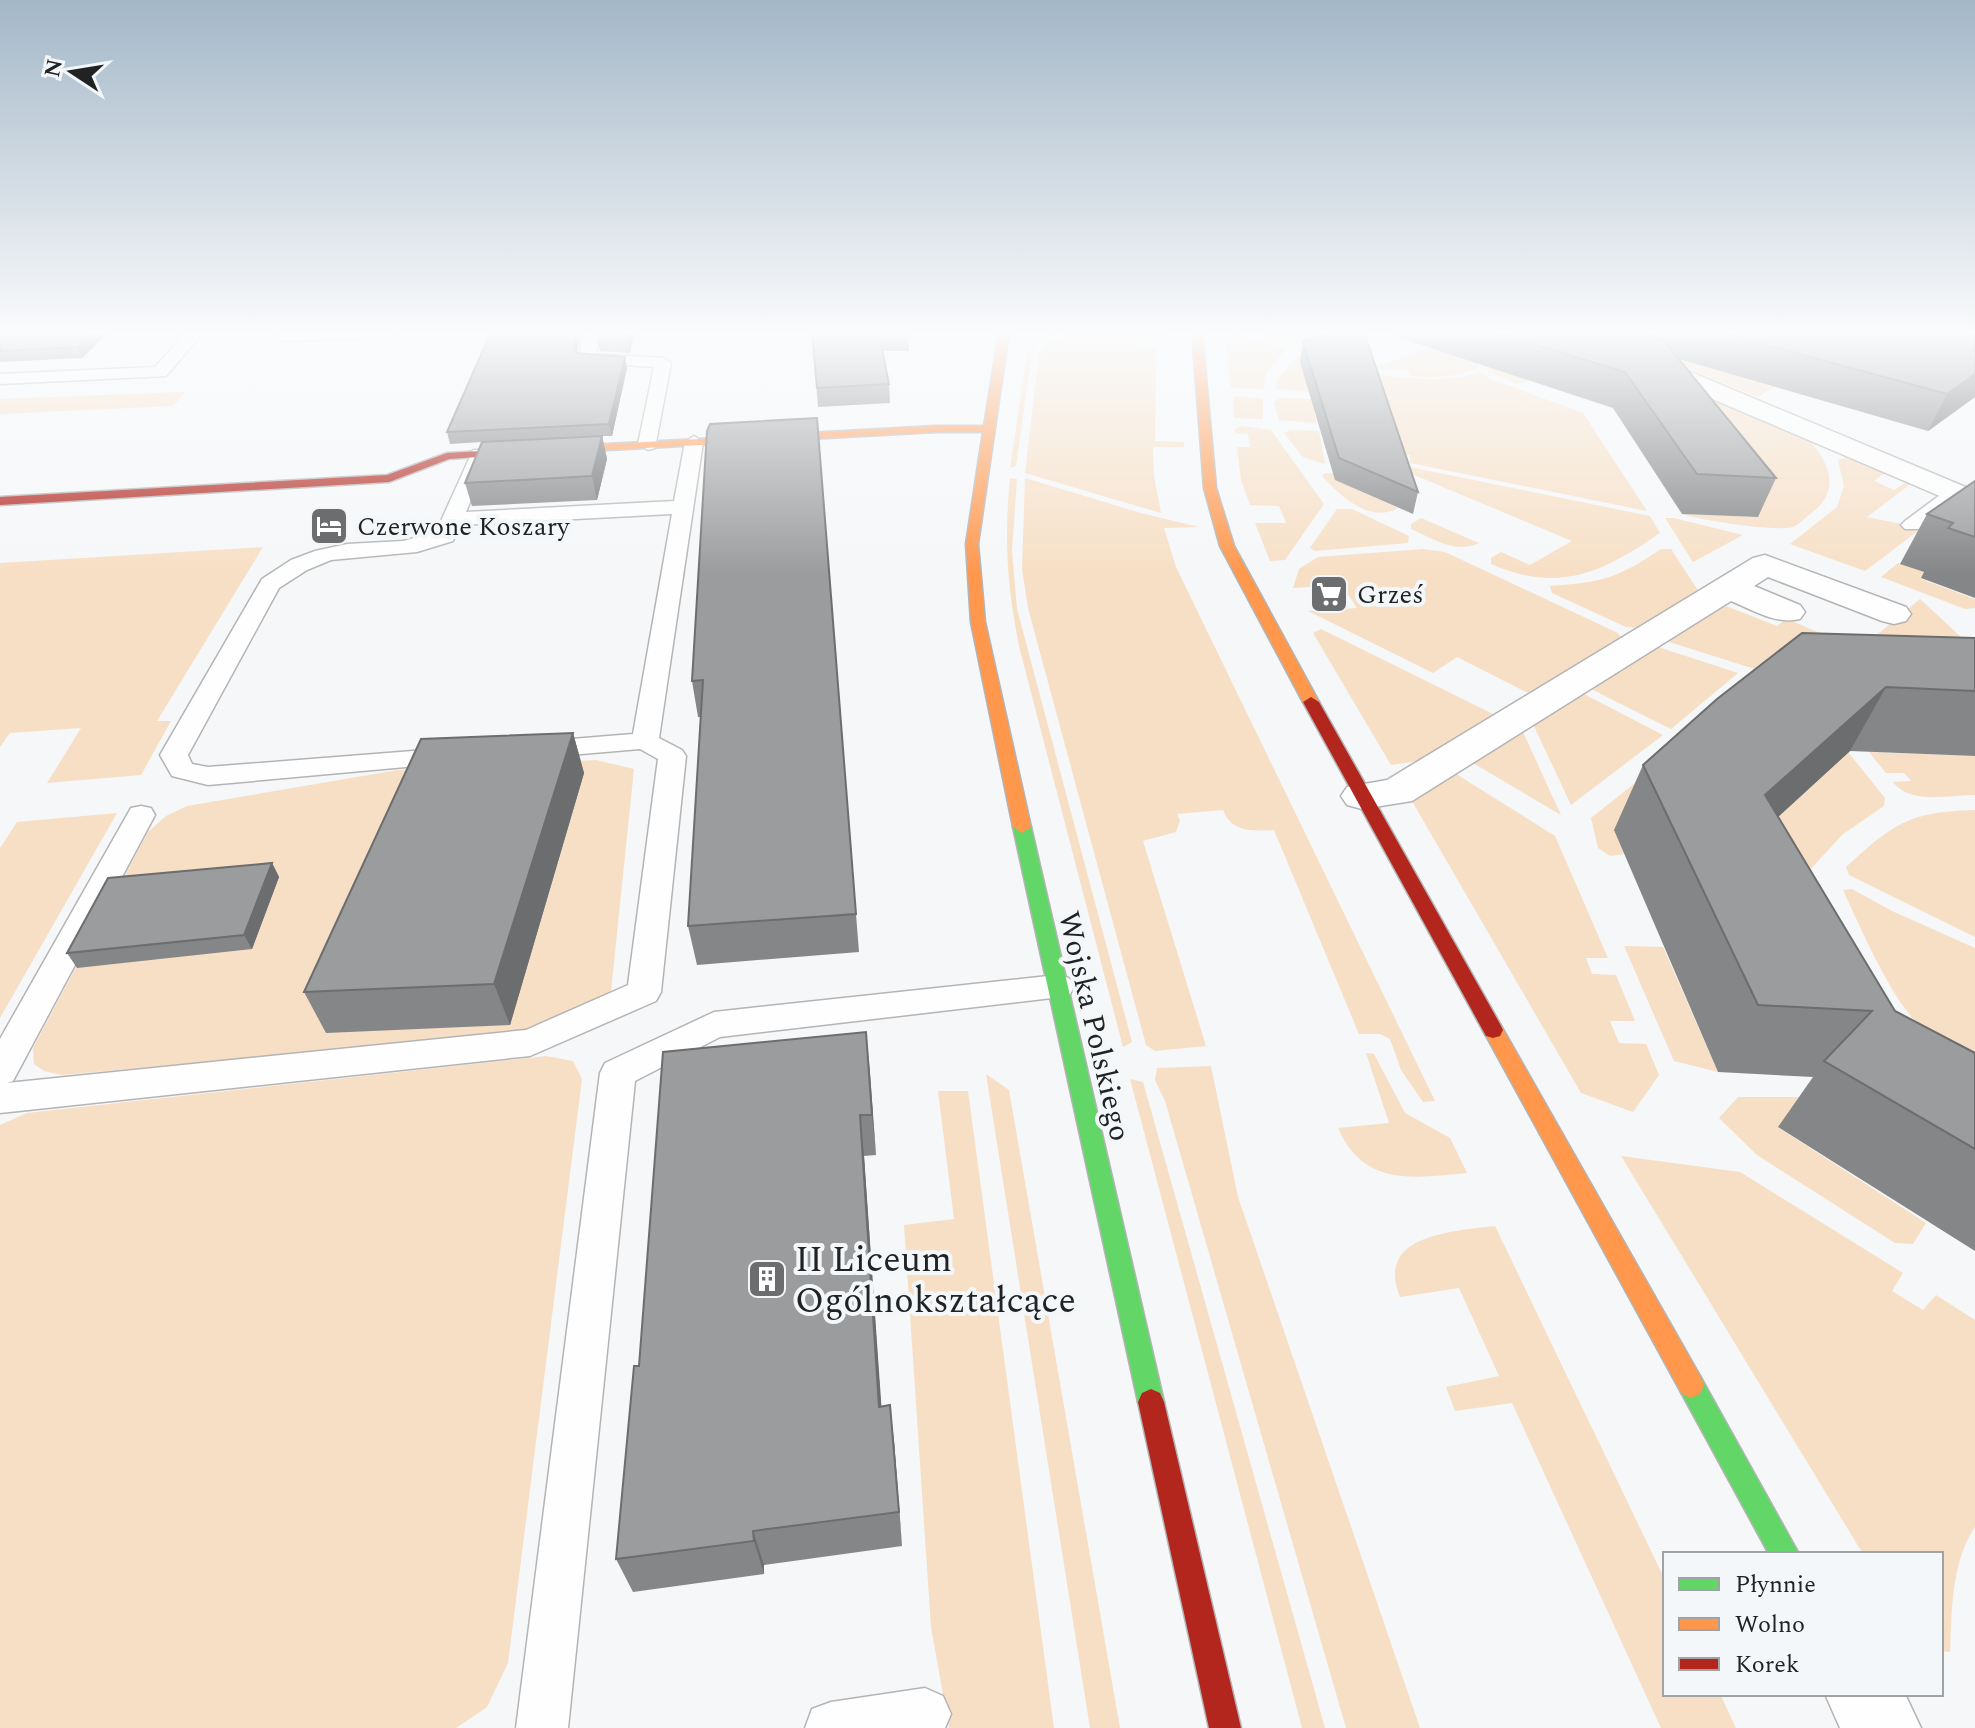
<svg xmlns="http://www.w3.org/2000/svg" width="1975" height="1728" viewBox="0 0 1975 1728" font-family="Spectral,serif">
<rect width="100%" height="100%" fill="#f5f7f8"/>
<g fill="#f7dfc5">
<path d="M1056,332L1039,343L1032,353L1016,466L1010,468L1027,355L1036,341Z"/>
<path d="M1073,332H1172V336L1137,337L1138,348H1156L1155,441L1184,442V447H1153L1154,476L1161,513L1025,473L1039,355L1049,342Z"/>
<path d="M1225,332H1235L1286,349L1266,373L1263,389L1231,388Z"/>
<path d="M1251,332H1336L1291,346Z"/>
<path d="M1469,332H1481L1478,369C1455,376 1435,379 1411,376L1407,370L1372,369Z"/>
<path d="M1866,332L1758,397L1634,347Z"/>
<path d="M1581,340L1806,437C1831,463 1842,491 1809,515C1805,518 1798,525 1793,527C1776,532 1700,520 1681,514L1757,517L1674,406L1533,381L1516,383L1487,371L1490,356Z"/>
<path d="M1298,356L1313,357L1304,366L1309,392L1276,389L1278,378Z"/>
<path d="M1481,372L1491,379L1583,413L1647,511L1410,463V455L1399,454L1365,374C1406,377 1441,384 1481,372Z"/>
<path d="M185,392L173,406L0,414V399Z"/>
<path d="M1237,396L1263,399V419L1234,418L1233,398Z"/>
<path d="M1280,398L1311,399L1317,423L1279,420L1274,402Z"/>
<path d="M1241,426L1271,430L1324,504L1285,560L1270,561L1255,523H1286L1279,506L1250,505L1241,480L1237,447H1250L1248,434L1235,433V429Z"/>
<path d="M1290,430L1319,431L1325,464L1303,457L1284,433Z"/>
<path d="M1850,456L1886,472L1874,481L1894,490L1908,481L1912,483L1867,517L1922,528L1865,571L1790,544L1837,507L1844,486L1838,460Z"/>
<path d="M1395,467H1410L1650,516L1660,533C1603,572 1560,594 1491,564V558L1501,552L1530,565L1572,541Z"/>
<path d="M1325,473H1361L1341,482L1398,508C1370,524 1340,496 1322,476Z"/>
<path d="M1010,478L1017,479L1012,551L1017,609L1132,1042L1123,1047L1019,646C1007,584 1004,540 1010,478Z"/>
<path d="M1025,478L1141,513L1199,527L1164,528L1176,567L1435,1101L1423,1102L1401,1070L1390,1039L1380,1034H1359L1274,830C1253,831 1232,833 1223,810L1177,814L1180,820L1176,832L1143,841L1206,1046L1155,1051L1146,1045L1028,608L1022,569Z"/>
<path d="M1337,509H1352L1409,536L1408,543L1315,551L1310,548Z"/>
<path d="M1421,518L1479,543C1455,554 1434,539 1411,529V524Z"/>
<path d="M1665,518H1674L1743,535L1693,562Z"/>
<path d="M263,547L157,721H171L141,775L47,783L81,728L10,733L0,747V563Z"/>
<path d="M1423,549L1445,552L1618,633L1621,638L1528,693L1457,657L1433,673L1308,611L1357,608L1342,585L1293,588L1299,569L1318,557Z"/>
<path d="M1661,549H1671L1699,592L1638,628L1626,627L1552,593L1550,586C1603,582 1616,579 1661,549Z"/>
<path d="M1898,563L1926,573L1921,579L1975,599V608L1965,609L1881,577Z"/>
<path d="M1920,599L1975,650L1856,652Z"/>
<path d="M1726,606L1777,626L1787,619L1846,644L1780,677L1666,641Z"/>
<path d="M1321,629L1493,714L1418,761L1391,765L1313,633Z"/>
<path d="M1658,647L1738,673L1671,729L1591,689Z"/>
<path d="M1582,693L1663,735L1571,805L1533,724Z"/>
<path d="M1522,730L1561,815L1473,763Z"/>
<path d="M1678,749L1619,841L1624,854L1610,856L1598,848L1591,818Z"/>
<path d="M1848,752L1885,798L1884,806L1843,834L1806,874L1745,848Z"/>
<path d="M1869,752L1975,756V795C1949,795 1910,805 1893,782L1911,781L1904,773H1886Z"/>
<path d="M596,760L634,769L611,991L535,1032L62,1075L44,1071L34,1064L33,1048L148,832L166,816L187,806L398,770Z"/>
<path d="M1453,772L1555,836L1608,958H1586L1592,974L1616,975L1635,1021H1610L1619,1043L1646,1044L1659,1075L1633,1112L1581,1093L1409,796Z"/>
<path d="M1975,810V937L1849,875L1846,867C1894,823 1909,812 1975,810Z"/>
<path d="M117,813L0,1018V848L17,822Z"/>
<path d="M1852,889L1892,911L1975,948V1053C1961,1047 1941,1043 1929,1034C1895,1010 1861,928 1843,890Z"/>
<path d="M1624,946L1663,947L1718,1072L1674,1061Z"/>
<path d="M1366,1053L1374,1054L1405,1113L1450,1138L1467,1173C1413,1178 1364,1187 1338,1128L1389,1123Z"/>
<path d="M546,1056L573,1061L582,1079L508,1663L487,1707L456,1728H0V1125L27,1113Z"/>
<path d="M1211,1066L1238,1197L1420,1728H1346L1165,1101L1155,1080L1157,1068Z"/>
<path d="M986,1074L1009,1090L1120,1728H1090Z"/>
<path d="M1130,1079L1143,1082L1325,1728H1302Z"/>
<path d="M938,1091H968L1054,1728H949L931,1627L904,1225L954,1219Z"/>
<path d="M1738,1097H1807L1779,1128L1926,1223L1913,1244L1895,1243L1757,1155L1719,1118Z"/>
<path d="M1621,1156L1740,1172L1903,1273L1892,1291L1923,1310L1936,1295L1975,1320V1527C1951,1563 1952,1609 1950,1652L1941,1651V1554H1863Z"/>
<path d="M1495,1226L1665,1580V1694H1720L1736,1728H1661L1512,1403L1455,1411L1446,1387L1499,1376L1459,1288L1400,1297C1374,1234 1455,1231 1495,1226Z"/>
</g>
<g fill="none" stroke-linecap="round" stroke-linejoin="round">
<defs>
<g id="lane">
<path d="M187,332H204L166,376L0,384V374L155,367Z"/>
<path d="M278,332H400L392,337L281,341L273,336Z"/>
<path d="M584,332H600L596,354L663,358L671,363L655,448L648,450L638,444L654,367L581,362L579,358Z"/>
<path d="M694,436L703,442L659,738L682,750L686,756L661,992L656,1001L530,1056L0,1113V1039L127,815L131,808L141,806L151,808L155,815L13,1081L7,1083L526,1030L628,985L658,759L640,749L535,758L525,756L521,750L525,744L535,742L633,734L672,514L460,525L453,541L417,552L331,560L307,570L279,588L188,755L192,764L208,767L451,748L461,750L465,756L461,762L208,785L172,776L160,755L262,579L291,560L315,551L347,544L403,541L436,532L473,450H487L490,454L466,512L674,501L685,442Z"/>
<path d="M1955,487L1962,489L1965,493L1962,497L1919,529H1905L1901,525L1905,521L1948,489Z"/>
<path d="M1057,975L1069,978L1074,987L1069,996L720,1037L635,1081L568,1728H516L600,1073L605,1063L714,1012Z"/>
<path d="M925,1688L943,1696L951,1714L945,1728H805L812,1709L831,1702Z"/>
</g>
<g id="street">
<path d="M1563,332H1595L1975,491V511L1567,337Z"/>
<path d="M1765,555L1906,607L1911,614L1906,621L1894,624L1882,621L1768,577L1754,586L1800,605L1805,612L1800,619C1776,625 1753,610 1731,601L1412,801L1362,809L1347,805L1341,796L1347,787L1387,780L1753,558Z"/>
<path d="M1825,1694H1905L1921,1728H1840Z"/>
</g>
<g id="fast">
<path d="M1022,821L1031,827L1164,1402L1160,1411L1151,1415L1142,1411L1138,1402L1013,827Z"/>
<path d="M1691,1372L1700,1376L1799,1554H1769L1682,1394L1678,1385L1682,1376Z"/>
</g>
<g id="slow">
<path d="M999,332H1009L978,544L985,622L1031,827L1022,833L1013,827L971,622L966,544L983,432H936L516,455L510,452L516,449L936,426H984Z"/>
<path d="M1192,332H1202L1216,488L1234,546L1319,702L1316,705L1311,707L1303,702L1220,546L1204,488Z"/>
<path d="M1493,1022L1500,1024L1700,1376L1704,1385L1700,1394L1691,1398L1682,1394L1483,1030L1486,1024Z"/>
</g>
<g id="jam">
<path d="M516,449L520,450V454L449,459L389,482L0,505V497L387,475L447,453Z"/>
<path d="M1311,697L1319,702L1500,1024L1503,1030L1500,1036L1493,1038L1486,1036L1303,702Z"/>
<path d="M1151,1389L1160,1393L1164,1402L1241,1728H1209L1138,1402L1142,1393Z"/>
</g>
</defs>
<use href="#lane" stroke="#b4b4b5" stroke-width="3"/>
<use href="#street" stroke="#b4b4b5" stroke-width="3"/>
<use href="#fast" stroke="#b4b4b5" stroke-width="3"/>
<use href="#slow" stroke="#b4b4b5" stroke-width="3"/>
<use href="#jam" stroke="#b4b4b5" stroke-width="3"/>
<use href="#lane" fill="#fefefe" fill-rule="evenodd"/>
<use href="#street" fill="#fefefe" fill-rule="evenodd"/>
<use href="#fast" fill="#63d668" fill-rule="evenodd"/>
<use href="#slow" fill="#ff974d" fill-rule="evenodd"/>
<use href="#jam" fill="#b3261e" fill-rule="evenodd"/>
</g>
<g fill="#858687">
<path d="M0,332H109L82,358L0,362Z"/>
<path d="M491,332H581L577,353L627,368L612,436H602L607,459L597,500L472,506L465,483L482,442L450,444L447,432Z"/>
<path d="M634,332L630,353L600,351L597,341Z"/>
<path d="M812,332H908L909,351H883L889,384L890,403L818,407Z"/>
<path d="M1382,332H1975V397L1928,431L1679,359L1776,478L1758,517L1682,514L1613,408Z"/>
<path d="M1303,342L1418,492L1413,514L1335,480L1300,362Z"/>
<path d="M817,418L859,952L697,965L688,926L701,717H698L692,681Z"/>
<path d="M1975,481V598L1921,578L1924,572L1900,564L1927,514Z"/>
<path d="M1975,638V756L1850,751L1778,817L1895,1011L1975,1053V1251L1778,1127L1813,1077L1718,1072L1614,830L1643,765Z"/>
<path d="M573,733L584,773L510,1025L326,1033L304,992Z"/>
<path d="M272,863L279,877L252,949L77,968L67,953Z"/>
<path d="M866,1032L876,1155L864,1156L881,1407L894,1441L902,1546L764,1565V1574L633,1592L616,1559Z"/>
</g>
<g fill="#6c6d6e">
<path d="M93,332H109L82,358L77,347Z"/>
<path d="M577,332H581L576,357L574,347Z"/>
<path d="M630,332H634L630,353L628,342Z"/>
<path d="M625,357L627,368L612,436L609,424Z"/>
<path d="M1975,374V397L1928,431L1947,394Z"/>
<path d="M602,436L607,459L597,500L592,476Z"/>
<path d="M1886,687L1850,751L1730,861L1765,795Z"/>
<path d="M573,733L584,773L510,1025L494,984Z"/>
<path d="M272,863L279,877L252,949L244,935Z"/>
<path d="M866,1032L870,1073L876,1155L872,1115Z"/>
<path d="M860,1115L864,1156L884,1443L879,1407Z"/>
<path d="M890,1405L894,1441L902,1546L899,1512Z"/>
<path d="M753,1531L764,1565V1574L754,1541Z"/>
</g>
<g fill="#9b9c9d" stroke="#6c6d6e" stroke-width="2">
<path d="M0,332H93L77,347L0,351Z"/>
<path d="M491,332H577L574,347L576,353L625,357L609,424L447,432Z"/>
<path d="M599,332H630L628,342L597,341Z"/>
<path d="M812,332H908V333H879L889,384L817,388Z"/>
<path d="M1333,332H1364L1418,492L1339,458L1303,342Z"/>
<path d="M1494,332H1640L1664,341L1776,478L1697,474L1625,372Z"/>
<path d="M1718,332H1975V374L1947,394Z"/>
<path d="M817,418L856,914L688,926L703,680L692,681L707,431L710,424Z"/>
<path d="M602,436L592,476L465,483L482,442Z"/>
<path d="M1975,481V537L1948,528L1953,523L1927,514Z"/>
<path d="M1802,633L1975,638V691L1886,687L1765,795L1895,1011L1975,1053V1149L1824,1061L1872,1011L1758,1005L1643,765L1717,699Z"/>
<path d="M573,733L494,984L304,992L421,739Z"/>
<path d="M272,863L244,935L67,953L108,878Z"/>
<path d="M866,1032L872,1115H860L879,1407L890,1405L899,1512L753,1531L754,1541L616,1559L634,1366H639L663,1052Z"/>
</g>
<linearGradient id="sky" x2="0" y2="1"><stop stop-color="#a3b7c7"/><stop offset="0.58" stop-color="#fafbfc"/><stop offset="1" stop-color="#fafbfc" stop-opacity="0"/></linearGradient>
<rect width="1975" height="574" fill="url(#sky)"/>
<defs>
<symbol id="hotel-square" viewBox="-11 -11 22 22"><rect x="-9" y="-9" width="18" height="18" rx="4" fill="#6b6d6e" stroke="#f4f7f9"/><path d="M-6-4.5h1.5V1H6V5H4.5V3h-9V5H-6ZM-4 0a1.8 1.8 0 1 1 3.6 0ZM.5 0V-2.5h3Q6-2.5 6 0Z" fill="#fff"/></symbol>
<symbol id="supermarket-square" viewBox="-11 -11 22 22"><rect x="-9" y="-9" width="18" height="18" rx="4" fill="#6b6d6e" stroke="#f4f7f9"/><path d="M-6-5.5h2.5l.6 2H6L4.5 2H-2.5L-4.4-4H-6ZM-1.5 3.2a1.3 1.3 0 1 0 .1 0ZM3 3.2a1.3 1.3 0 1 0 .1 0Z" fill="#fff"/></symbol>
<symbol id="building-square" viewBox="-11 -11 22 22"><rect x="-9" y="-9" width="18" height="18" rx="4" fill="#6b6d6e" stroke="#f4f7f9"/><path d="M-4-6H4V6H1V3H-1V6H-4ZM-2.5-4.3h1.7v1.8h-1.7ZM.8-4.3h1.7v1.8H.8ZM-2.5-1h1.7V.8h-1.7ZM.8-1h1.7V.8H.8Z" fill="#fff"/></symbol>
</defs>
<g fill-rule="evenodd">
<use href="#hotel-square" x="307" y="504" width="44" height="44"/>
<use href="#supermarket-square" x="1307" y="572" width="44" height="44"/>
<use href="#building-square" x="745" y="1257" width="44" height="44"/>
</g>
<g text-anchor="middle" stroke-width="8" stroke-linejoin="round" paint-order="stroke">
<g font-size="26" fill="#212223" stroke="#f4f7f9" text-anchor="start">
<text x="357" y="535">Czerwone Koszary</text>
<text x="1357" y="603">Grześ</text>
</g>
<g font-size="30" fill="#212223" stroke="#f4f7f9">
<text transform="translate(1095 1026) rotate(77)" y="10">Wojska Polskiego</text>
</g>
<g font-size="36" fill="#212223" stroke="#f4f7f9" text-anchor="start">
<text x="795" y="1271">II Liceum<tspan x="795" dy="41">Ogólnokształcące</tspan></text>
</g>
</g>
<rect x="1663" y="1552" width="280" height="144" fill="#f4f7f9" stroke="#a0a2a3" stroke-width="2"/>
<rect x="1679" y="1578" width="40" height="12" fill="#63d668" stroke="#a0a2a3" stroke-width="2"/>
<text x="1735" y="1592" font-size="24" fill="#212223">Płynnie</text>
<rect x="1679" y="1618" width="40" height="12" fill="#ff974d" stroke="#a0a2a3" stroke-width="2"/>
<text x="1735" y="1632" font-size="24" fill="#212223">Wolno</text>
<rect x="1679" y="1658" width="40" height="12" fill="#b3261e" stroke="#a0a2a3" stroke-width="2"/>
<text x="1735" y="1672" font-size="24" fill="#212223">Korek</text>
<g transform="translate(72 72) rotate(282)" stroke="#f4f7f9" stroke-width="6" paint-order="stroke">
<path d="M0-6L14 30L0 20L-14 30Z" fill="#212223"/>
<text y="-12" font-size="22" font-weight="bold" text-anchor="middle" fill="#212223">N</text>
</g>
</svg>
